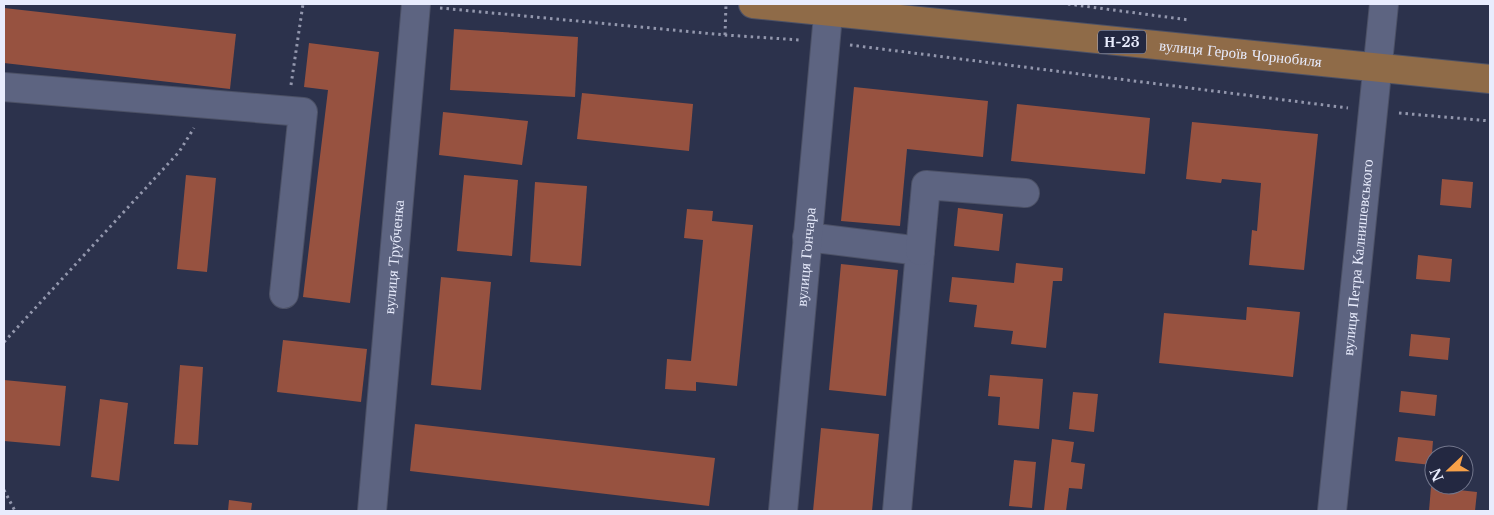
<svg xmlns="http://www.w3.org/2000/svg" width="1494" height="515" viewBox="0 0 1494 515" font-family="'Libre Baskerville',serif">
<rect width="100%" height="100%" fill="#2c324c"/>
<g fill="#975240">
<path d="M4,8L236,34L230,89L4,63Z"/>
<path d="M454,29L578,37L575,97L450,90Z"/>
<path d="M309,43L379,52L350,303L303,297L328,90L304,87Z"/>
<path d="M854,87L988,101L983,157L907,149L900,226L841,221Z"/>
<path d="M582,93L693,104L689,151L577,139Z"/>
<path d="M1017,104L1150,118L1145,174L1011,161Z"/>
<path d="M443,112L528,121L522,165L439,155Z"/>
<path d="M1192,122L1318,134L1304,270L1249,265L1252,230L1257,231L1261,183L1222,179L1221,183L1186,179Z"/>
<path d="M186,175L216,178L207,272L177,269Z"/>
<path d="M464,175L518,180L512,256L457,251Z"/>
<path d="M1442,179L1473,182L1471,208L1440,205Z"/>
<path d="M535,182L587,186L581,266L530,262Z"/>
<path d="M958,208L1003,214L999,251L954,246Z"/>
<path d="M687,209L713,211L712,221L753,225L737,386L696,382V391L665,389L667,359L691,361L703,240L684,238Z"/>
<path d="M1418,255L1452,259L1450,282L1416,279Z"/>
<path d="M1016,263L1063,268L1062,281H1053L1046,348L1011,344L1013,331L974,327L977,305L949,302L952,277L1014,283Z"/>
<path d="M841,264L898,270L886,396L829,390Z"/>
<path d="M441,277L491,282L481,390L431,385Z"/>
<path d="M1247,307L1300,312L1293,377L1159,363L1164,313L1246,320Z"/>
<path d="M1411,334L1450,338L1448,360L1409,356Z"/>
<path d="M283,340L367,349L361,402L277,392Z"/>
<path d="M180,365L203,367L198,445L174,444Z"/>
<path d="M990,375L1043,379L1039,429L998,425L1000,397L988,396Z"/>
<path d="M4,380L66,386L60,446L4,441Z"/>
<path d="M1401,391L1437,395L1435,416L1399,412Z"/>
<path d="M1073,392L1098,394L1094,432L1069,429Z"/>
<path d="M100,399L128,403L119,481L91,477Z"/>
<path d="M415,424L715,458L709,506L410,471Z"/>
<path d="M821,428L879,434L872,511H813Z"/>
<path d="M1398,437L1433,441L1431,465L1395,461Z"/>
<path d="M1052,439L1074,442L1071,462L1085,464L1082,489L1069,488L1066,511L1044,510Z"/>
<path d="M1014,460L1036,462L1032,508L1009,506Z"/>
<path d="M1431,487L1477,492L1475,511H1429Z"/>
<path d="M229,500L252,503L251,511H228Z"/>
</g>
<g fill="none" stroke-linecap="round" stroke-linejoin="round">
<defs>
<g id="minor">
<path d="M4,87L303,112L284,294"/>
<path d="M807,237L920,251L897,511"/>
<path d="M920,251L926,185L1025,193"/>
<path id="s1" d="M372,511L416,4"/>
<path id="s2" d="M783,511L829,4"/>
<path id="s3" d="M1332,511L1384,4"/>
</g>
<g id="major">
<path id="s4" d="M753,4L1490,79"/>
</g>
</defs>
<use href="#minor" stroke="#4c5166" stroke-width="30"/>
<use href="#major" stroke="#4c5166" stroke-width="30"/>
<g stroke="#9397ad" stroke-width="3" stroke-dasharray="2.5 4" stroke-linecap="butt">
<path d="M1068,4L1189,20"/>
<path d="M440,8L725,35L800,40"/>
<path d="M725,35L726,4"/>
<path d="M850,45L1348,108"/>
<path d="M291,85L303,4"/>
<path d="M1399,113L1490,121"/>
<path d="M4,342L179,152L194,128"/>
<path d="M4,490L15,511"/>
</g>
<use href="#minor" stroke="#5d6481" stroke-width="28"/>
<use href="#major" stroke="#8f6b48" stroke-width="28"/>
</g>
<g text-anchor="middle" stroke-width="5" stroke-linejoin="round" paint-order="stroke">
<rect fill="#232841" stroke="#adb1c5" stroke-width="1" x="1098" y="30.5" width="48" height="23" rx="4"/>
<g font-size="14" font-weight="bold" fill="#e8ecfd">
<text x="1122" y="47">Н-23</text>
</g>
<g font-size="15" fill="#e8ecfd" stroke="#232841">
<text dy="5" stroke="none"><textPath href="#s4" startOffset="490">вулиця Героїв Чорнобиля</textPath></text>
<text dy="5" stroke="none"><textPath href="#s1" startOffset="255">вулиця Трубченка</textPath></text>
<text dy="5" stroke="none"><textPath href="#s2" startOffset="255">вулиця Гончара</textPath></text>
<text dy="5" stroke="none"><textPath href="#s3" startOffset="255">вулиця Петра Калнишевського</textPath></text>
</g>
</g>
<rect width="1494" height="515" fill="none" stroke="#e8ecfd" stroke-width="10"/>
<g transform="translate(1449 470) rotate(248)"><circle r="24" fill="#232841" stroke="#72768c"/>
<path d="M0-4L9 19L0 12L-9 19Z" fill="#f7a149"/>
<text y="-8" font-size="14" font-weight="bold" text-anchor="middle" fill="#e8ecfd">N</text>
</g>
</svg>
